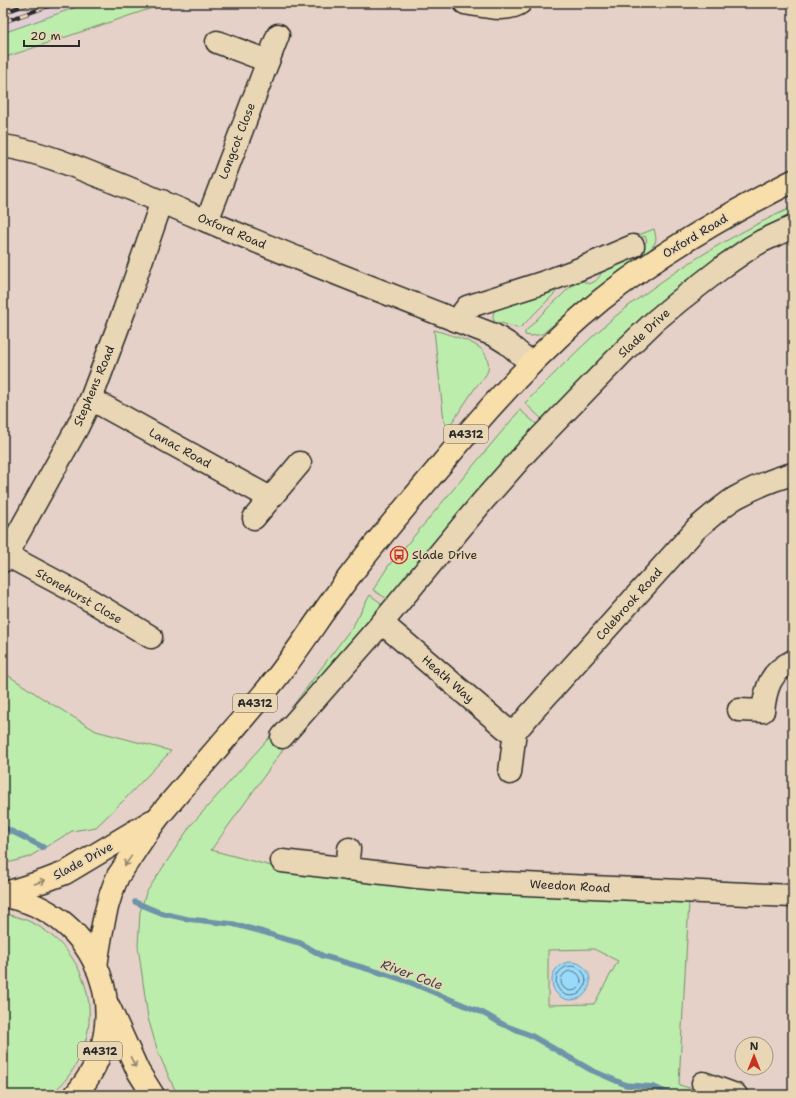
<svg xmlns="http://www.w3.org/2000/svg" width="796" height="1098" viewBox="0 0 796 1098" font-family="'Shantell Sans',sans-serif">
<rect width="100%" height="100%" fill="#e5d1c7"/>
<filter id="ink" filterUnits="userSpaceOnUse"><feTurbulence type="fractalNoise" baseFrequency=".025" numOctaves="2"/><feDisplacementMap in="SourceGraphic" scale="8" xChannelSelector="R" yChannelSelector="G"/><feConvolveMatrix kernelMatrix="1 2 1 2 8 2 1 2 1" color-interpolation-filters="sRGB"/></filter>
<g filter="url(#ink)">
<path fill="#e2cdd4" d="M3,3H88L3,33Z"/>
<g fill="#bdedac" stroke="#748c6c" fill-rule="evenodd">
<path d="M88,3H167L3,58V33Z"/>
<path d="M793,207V219L545,422L525,403C555,373 585,342 617,315C629,305 642,296 654,287C697,256 744,229 793,207Z"/>
<path d="M654,229C657,241 657,241 649,251L592,293L542,334L531,336L525,335V332C536,320 547,308 560,297C567,290 572,284 583,281L589,284C602,280 598,273 607,267C620,259 638,255 647,241L645,236L639,238V235Z"/>
<path d="M561,287L521,327L517,328L498,322L497,325C490,317 493,312 499,306Z"/>
<path d="M434,330C447,334 470,340 480,348C486,353 490,363 488,370C486,377 479,382 475,388C466,401 458,414 449,427L446,424L444,421Z"/>
<path d="M520,410L541,428L389,600L373,590L389,565L404,548Z"/>
<path d="M370,595L381,603L383,608L285,747L211,850L286,870L410,887L689,902L680,1064L679,1085L714,1095H181L174,1088L158,1052L148,1018L138,946L140,912L146,893L191,825L268,739L353,626ZM594,949L618,961L594,1004L548,1005V950Z"/>
<path d="M3,672L42,698L96,731L171,751L123,801L96,827L72,831L29,857L11,862H3Z"/>
<path d="M3,914C21,916 38,924 52,936C103,978 101,1054 50,1095H3Z"/>
</g>
<circle fill="#99dafb" stroke="#6d94a8" cx="571" cy="981" r="19"/>
<g fill="none" stroke-linecap="round" stroke-linejoin="round">
<g stroke="#57717e" stroke-width="1">
<circle cx="571" cy="981" r="15"/>
<circle cx="571" cy="981" r="10"/>
</g>
<g stroke="#6d94a8" stroke-width="5.5">
<path d="M3,827L43,847"/>
<path d="M135,902L161,913L187,919L233,924L263,932L281,938L300,943L323,956L385,974L409,982L483,1013L504,1025L530,1035L591,1070L626,1085L654,1087L672,1095"/>
</g>
<defs>
<g id="minor">
<path d="M465,3C481,5 505,13 520,3"/>
<path d="M268,61L278,35"/>
<path d="M3,146C37,151 69,164 101,177C137,191 172,206 207,221C302,261 398,298 494,335L507,343L531,363"/>
<path d="M207,221L268,61L217,42"/>
<path d="M459,321L464,311L467,307L542,283L577,270L633,246"/>
<path d="M91,399L270,498"/>
<path d="M254,518L300,463"/>
<path d="M3,553L83,596L151,637"/>
<path d="M3,561L77,428L91,399L124,311L162,201"/>
<path d="M382,623L505,728L509,730H515"/>
<path d="M739,710L763,711C766,687 770,672 793,661"/>
<path d="M282,737L382,623L483,501L529,449L628,347L655,321L679,301L724,266L750,248L762,241L793,227"/>
<path d="M510,773L515,730L521,725L531,713L696,529C709,518 721,507 735,498C753,488 773,479 793,474"/>
<path d="M282,861L417,877L478,882L793,896"/>
<path d="M347,869L349,849"/>
<path d="M703,1083L736,1095"/>
</g>
<g id="major">
<path d="M3,894L44,881L65,873L152,821"/>
<path d="M3,896C99,911 140,1022 75,1095"/>
<path d="M96,966C101,935 105,904 118,876C132,856 145,834 160,815C199,768 240,724 278,676C305,641 328,603 356,568C383,533 412,499 440,466C490,406 541,349 601,300C660,253 726,215 793,181"/>
<path d="M109,1007L138,1071L153,1095"/>
</g>
</defs>
<use href="#minor" stroke="#2b2b2b" stroke-width="25"/>
<use href="#major" stroke="#2b2b2b" stroke-width="25"/>
<use href="#minor" stroke="#e9d6b4" stroke-width="22"/>
<use href="#major" stroke="#f8deab" stroke-width="22"/>
<defs>
<g id="rail">
<path d="M3,13L30,3"/>
<path d="M3,22L57,3"/>
</g>
</defs>
<use href="#rail" stroke="#2b2b2b" stroke-width="4.5"/>
<use href="#rail" stroke="#e9d6b4" stroke-width="3" stroke-dasharray="9" stroke-linecap="butt"/>
</g>
<defs><path id="oneway-shaft" d="M-6 0H5M1.5-3L5.5 0L1.5 3" fill="none" stroke-width="1.6" stroke-linecap="round" stroke-linejoin="round"/></defs>
<g stroke="#92846b">
<use href="#oneway-shaft" transform="translate(128 861) rotate(125)"/>
<use href="#oneway-shaft" transform="translate(40 882) rotate(-19)"/>
<use href="#oneway-shaft" transform="translate(133 1062) rotate(64)"/>
</g>
</g>
<defs>
<symbol id="bus-ring" viewBox="-11 -11 22 22"><circle r="9.5" fill="#e9d6b4" stroke="#c8321e" stroke-width="1.5"/><path d="M-5-6H5V4H4V6H2V4H-2V6H-4V4H-5ZM-3.5-4V0h7V-4ZM-3.5 1.2v1.5H-2V1.2ZM2 1.2v1.5H3.5V1.2Z" fill="#c8321e"/></symbol>
</defs>
<g fill-rule="evenodd">
<use href="#bus-ring" x="389" y="545" width="20" height="20"/>
</g>
<g text-anchor="middle" stroke-width="3.5" stroke-linejoin="round" paint-order="stroke">
<g fill="#e9d6b4" stroke="#645e54" stroke-width="1">
<rect x="444" y="425" width="44" height="18" rx="3"/>
<rect x="233" y="694" width="44" height="18" rx="3"/>
<rect x="78" y="1042" width="44" height="18" rx="3"/>
</g>
<g font-size="11" font-weight="bold" fill="#2b2b2b">
<text x="466" y="438">A4312</text>
<text x="255" y="707">A4312</text>
<text x="100" y="1055">A4312</text>
</g>
<g font-size="12" fill="#2b2b2b" stroke="#e9d6b4">
<text transform="translate(237 141) rotate(-69)" y="4">Longcot Close</text>
<text transform="translate(232 231) rotate(23)" y="4">Oxford Road</text>
<text transform="translate(695 236) rotate(-31)" y="4">Oxford Road</text>
<text transform="translate(644 333) rotate(-43)" y="4">Slade Drive</text>
<text transform="translate(94 386) rotate(-67)" y="4">Stephens Road</text>
<text transform="translate(180 448) rotate(29)" y="4">Lanac Road</text>
<text transform="translate(79 596) rotate(30)" y="4">Stonehurst Close</text>
<text transform="translate(629 604) rotate(-48)" y="4">Colebrook Road</text>
<text transform="translate(448 679) rotate(41)" y="4">Heath Way</text>
<text transform="translate(83 861) rotate(-28)" y="4">Slade Drive</text>
<text transform="translate(570 886) rotate(3)" y="4">Weedon Road</text>
</g>
<g font-size="12" fill="#2b2b2b" stroke="#e9d6b4" text-anchor="start">
<text x="412" y="559">Slade Drive</text>
</g>
<g font-size="13" font-style="italic" fill="#3c454a" stroke="#e9d6b4">
<text transform="translate(412 974) rotate(20)" y="5">River Cole</text>
</g>
</g>
<rect width="796" height="1098" fill="none" stroke="#e9d6b4" stroke-width="16"/>
<rect x="8" y="8" width="780" height="1082" fill="none" stroke="#2b2b2b" stroke-width="1.5" filter="url(#ink)"/>
<g transform="translate(754 1056)"><circle r="19" fill="#e9d6b4" stroke="#9d927d"/>
<path d="M0-3L7 15L0 10L-7 15Z" fill="#c8321e"/>
<text y="-6" font-size="11" font-weight="bold" text-anchor="middle" fill="#2b2b2b">N</text>
</g>
<path d="M24 40v6h55v-6" fill="none" stroke="#2b2b2b" stroke-width="2"/>
<text x="30" y="40" font-size="12" fill="#2b2b2b" stroke="#e9d6b4" stroke-width="3" paint-order="stroke">20 m</text>
</svg>
